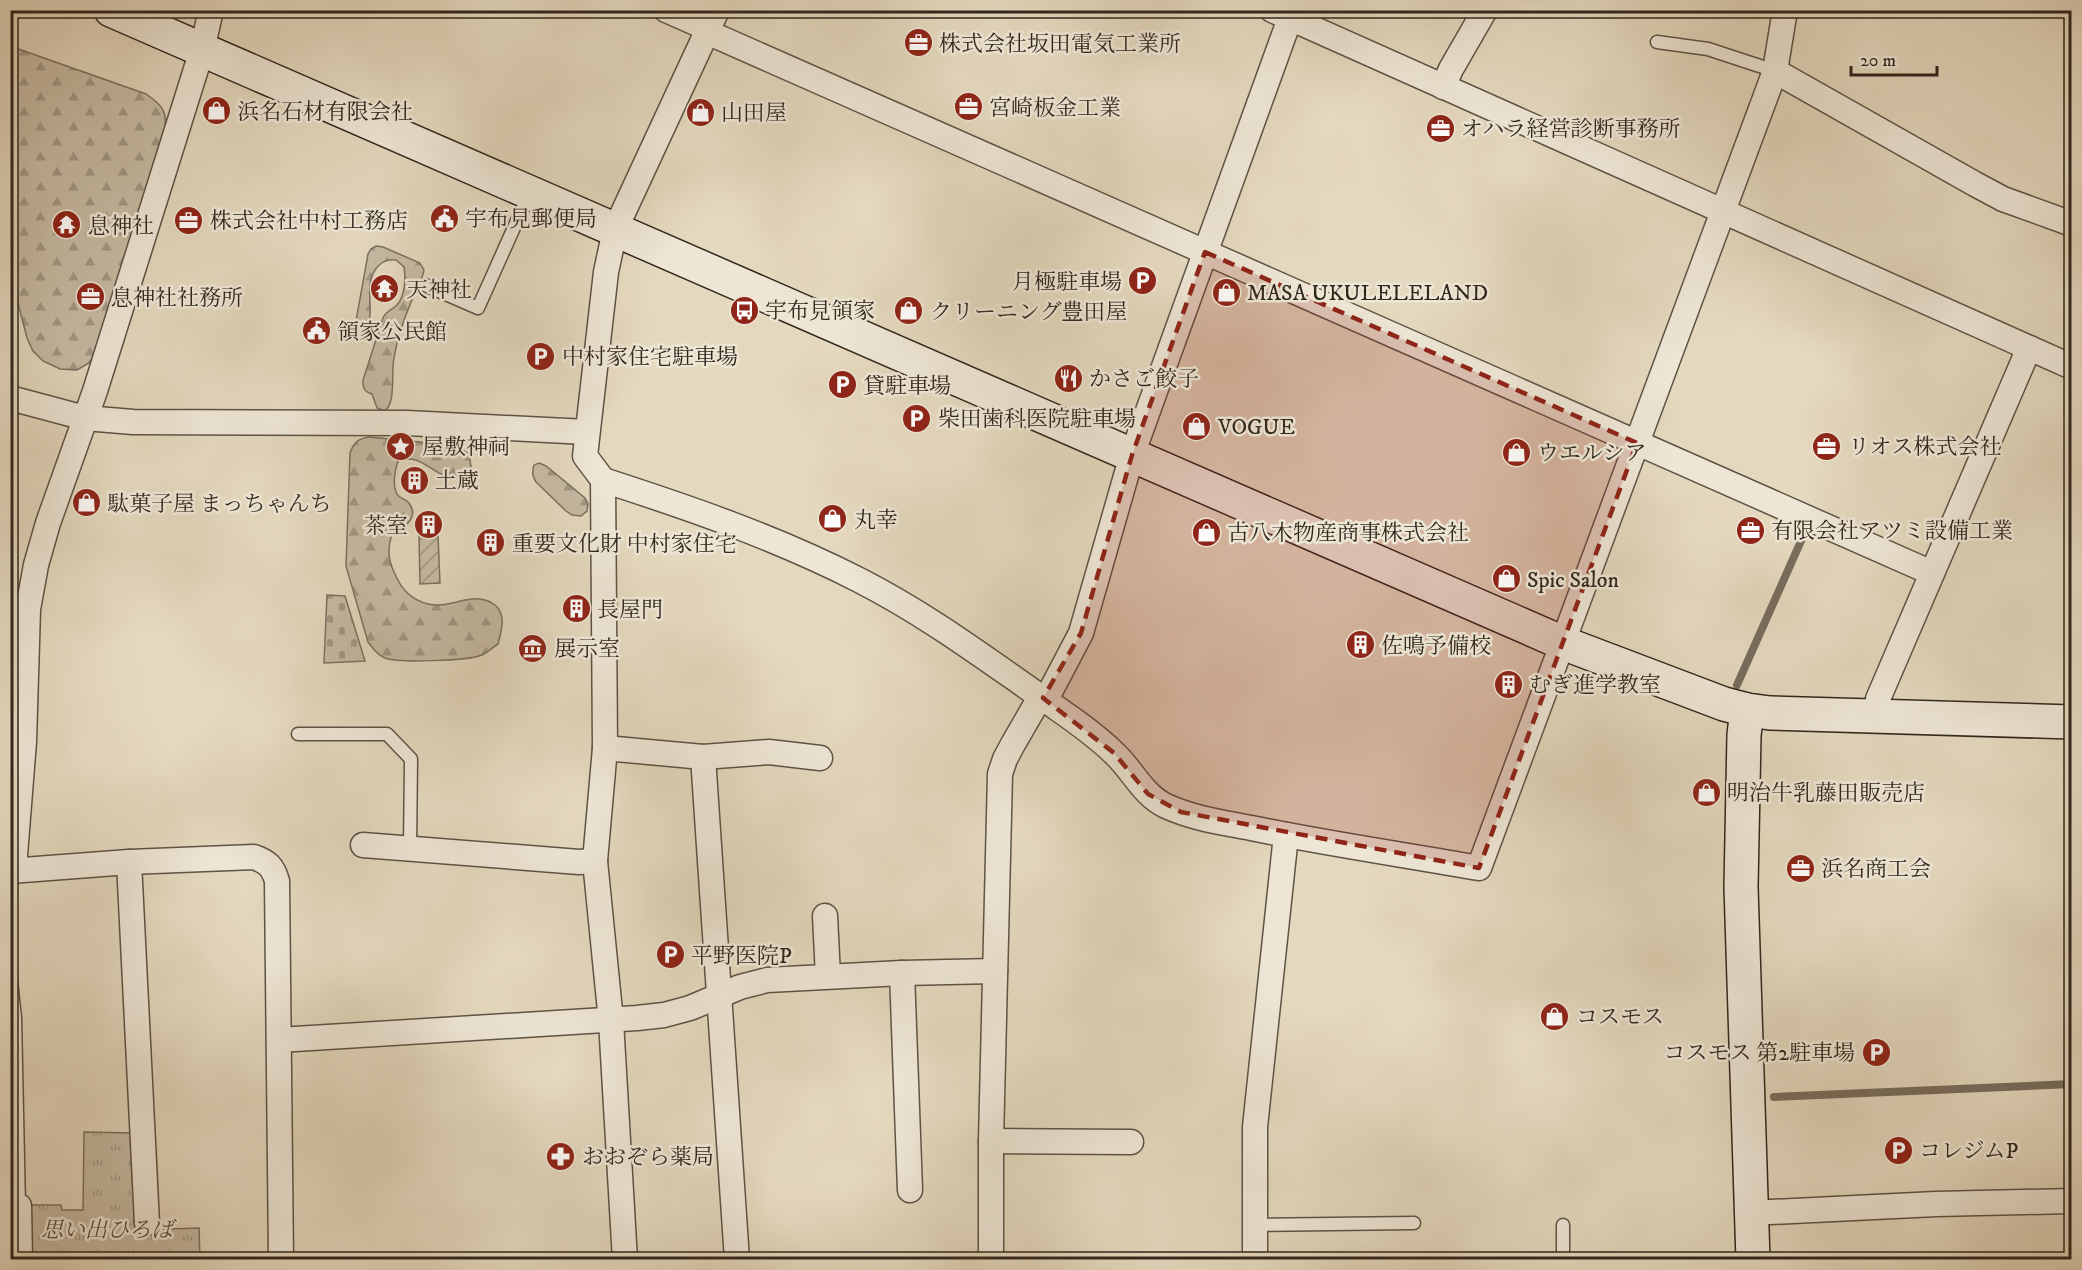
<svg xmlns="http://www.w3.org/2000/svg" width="2082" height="1270" viewBox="0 0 2082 1270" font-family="'IM FELL DW Pica','Noto Serif JP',serif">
<defs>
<pattern id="grass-tufts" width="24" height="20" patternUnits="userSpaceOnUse" patternTransform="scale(1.5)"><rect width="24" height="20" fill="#c6baa3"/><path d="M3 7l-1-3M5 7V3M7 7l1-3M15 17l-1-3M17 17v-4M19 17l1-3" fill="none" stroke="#a19784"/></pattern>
<pattern id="forest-firs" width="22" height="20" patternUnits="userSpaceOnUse" patternTransform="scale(1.5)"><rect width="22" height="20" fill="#c6baa3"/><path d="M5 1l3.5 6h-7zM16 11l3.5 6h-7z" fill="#a19784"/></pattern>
<pattern id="cemetery-stones" width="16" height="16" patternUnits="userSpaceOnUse" patternTransform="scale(1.5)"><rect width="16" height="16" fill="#c6baa3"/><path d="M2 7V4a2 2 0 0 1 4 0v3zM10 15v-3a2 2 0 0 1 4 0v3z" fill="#a19784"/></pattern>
<pattern id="garden-furrows" width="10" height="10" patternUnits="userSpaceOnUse" patternTransform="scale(1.5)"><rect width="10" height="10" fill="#c6baa3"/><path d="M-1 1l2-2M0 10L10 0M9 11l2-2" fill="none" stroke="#a19784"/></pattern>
</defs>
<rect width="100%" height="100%" fill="#e4d8be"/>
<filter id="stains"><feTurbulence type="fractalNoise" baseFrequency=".00333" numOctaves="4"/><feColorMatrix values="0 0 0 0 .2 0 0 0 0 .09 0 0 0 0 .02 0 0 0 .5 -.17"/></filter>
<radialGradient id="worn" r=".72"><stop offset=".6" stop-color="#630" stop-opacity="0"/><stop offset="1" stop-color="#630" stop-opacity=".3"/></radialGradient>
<path fill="url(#grass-tufts)" stroke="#7c7060" stroke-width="1.5" d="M84,1132L133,1133L138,1230L199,1228L200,1259H28L27,1205H61L62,1210H83Z"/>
<g fill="url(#forest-firs)" stroke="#7c7060" stroke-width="1.5">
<path d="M10,46L146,94C164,106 167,112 165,133L97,351L89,363L77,370L60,369L43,361L33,351L27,338L11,276Z"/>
<path d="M376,246L383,247L420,263L424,270C422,282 414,293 410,305C403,321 397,340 394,358C391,372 396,403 385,411L377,408L372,394C364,392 363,388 363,380L383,318C386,311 392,310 397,305C405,296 406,278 404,267L396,260C386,259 381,262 375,270C362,291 379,318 362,331L357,330L356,321L368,254L371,249Z"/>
<path d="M369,437L451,445L461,448L469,454L471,467L467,475C436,488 427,450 398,461C395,470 392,485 397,494C399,498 405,499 408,502C421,517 404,528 392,534C387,548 388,561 395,574C401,589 412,600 428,604C451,610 473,589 495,605C507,615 501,632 498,644C493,647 488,652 482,655C468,661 399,663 385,658C377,655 373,648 368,642L346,566L350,453C354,442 358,439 369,437Z"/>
<path d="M539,463L546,466L585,498L588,504L587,511L581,516L572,515L566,511L536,482C532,476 532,472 534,465Z"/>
</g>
<path fill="url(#cemetery-stones)" stroke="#7c7060" stroke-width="1.5" d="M327,595L345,596L365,661L324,663Z"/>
<path fill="url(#garden-furrows)" stroke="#7c7060" stroke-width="1.5" d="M419,536H438L440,583L420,584Z"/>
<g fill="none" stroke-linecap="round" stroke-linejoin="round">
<g stroke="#786d5d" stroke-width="8">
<path d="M1737,685L1805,532"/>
<path d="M1774,1097L2072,1084"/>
</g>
<defs>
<g id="lane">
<path d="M1657,42L1708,49L1775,71"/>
<path d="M425,285L478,308L529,194"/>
<path d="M298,734H387L411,759L410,848"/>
<path d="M10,971L15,1018L19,1206"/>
<path d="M1255,1225L1414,1223"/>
<path d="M1563,1225V1260"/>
</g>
<g id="street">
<path d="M666,10L709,29"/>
<path d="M717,10L615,230L606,272L585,456L603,480C690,508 777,538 859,580C924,613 982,656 1041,697C1066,715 1093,732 1115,754C1133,771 1143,795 1166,806C1194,819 1227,823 1256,829C1330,844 1405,855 1479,868L1768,90L1775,71L1785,10"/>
<path d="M1272,10L2072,367"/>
<path d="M707,32L1932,573"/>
<path d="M1775,71L1975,184L2003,199L2072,224"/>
<path d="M1443,87L1451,69L1485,10"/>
<path d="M10,398L85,418L133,422L407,423L587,432"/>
<path d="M603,480L605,748L595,861L611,1021L625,1260"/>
<path d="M1877,716L1878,699L2029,348"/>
<path d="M605,748L703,757L769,752L820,758"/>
<path d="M703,757L737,1260"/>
<path d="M363,845L579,862L595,861"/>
<path d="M129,862L147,1223"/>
<path d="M16,870L15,855L24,742L28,609L36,565L48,523L95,391L202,50L211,10"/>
<path d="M10,871L129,862L254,857C268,862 273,867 277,881L281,1260"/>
<path d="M825,916L828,976"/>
<path d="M902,973L910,1190"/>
<path d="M279,1040L637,1018L664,1015L690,1008L740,987L767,980L902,973L995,971"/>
<path d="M991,1141L1131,1142"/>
<path d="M19,1206L20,1260"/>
<path d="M1751,1213L1936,1204L2072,1201"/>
<path d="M991,1260V1141L1000,774L1005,759L1013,744L1035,706L1051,690L1081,633L1132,455L1293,10"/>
<path d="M1255,1260V1127L1286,835"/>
</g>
<g id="secondary">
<path d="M111,10L1563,643L1724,704L1747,710L1770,713L2072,722"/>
<path d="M1747,710L1744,735L1741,887L1753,1260"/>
</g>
</defs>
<use href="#lane" stroke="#5e5345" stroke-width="15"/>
<use href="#street" stroke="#5e5345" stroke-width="27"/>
<use href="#secondary" stroke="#31271d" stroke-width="36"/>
<use href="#lane" stroke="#ede6d5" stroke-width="12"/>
<use href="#street" stroke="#ede6d5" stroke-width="24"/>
<use href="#secondary" stroke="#ede6d5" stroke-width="33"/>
</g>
<path fill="#8f2418" fill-opacity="0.2" stroke="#8f2418" stroke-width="4.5" stroke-dasharray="12 8" stroke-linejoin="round" d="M1205,252L1637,443L1479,868L1181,812L1148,794L1114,753L1043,698L1081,633L1132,455Z"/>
<defs>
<symbol id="office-disc" viewBox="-11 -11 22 22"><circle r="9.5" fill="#8f2418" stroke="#ede6d5"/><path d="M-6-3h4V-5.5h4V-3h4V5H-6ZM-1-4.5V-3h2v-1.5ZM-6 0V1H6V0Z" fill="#fff"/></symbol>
<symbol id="shop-disc" viewBox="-11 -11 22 22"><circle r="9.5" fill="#8f2418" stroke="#ede6d5"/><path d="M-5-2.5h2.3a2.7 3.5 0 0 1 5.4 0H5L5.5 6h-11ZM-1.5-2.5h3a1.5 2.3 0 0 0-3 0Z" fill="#fff"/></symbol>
<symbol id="civic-disc" viewBox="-11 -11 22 22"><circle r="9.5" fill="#8f2418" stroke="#ede6d5"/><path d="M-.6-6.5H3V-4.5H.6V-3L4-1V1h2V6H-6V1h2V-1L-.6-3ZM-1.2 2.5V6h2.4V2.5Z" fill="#fff"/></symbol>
<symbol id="temple-disc" viewBox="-11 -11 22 22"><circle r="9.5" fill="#8f2418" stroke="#ede6d5"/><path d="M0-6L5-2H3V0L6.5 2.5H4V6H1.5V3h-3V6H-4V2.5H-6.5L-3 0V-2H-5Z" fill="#fff"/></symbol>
<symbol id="parking-disc" viewBox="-11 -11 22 22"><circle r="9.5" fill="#8f2418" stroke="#ede6d5"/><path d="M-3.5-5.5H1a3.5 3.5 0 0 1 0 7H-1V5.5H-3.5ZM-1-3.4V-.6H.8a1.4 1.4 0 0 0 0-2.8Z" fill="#fff"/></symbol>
<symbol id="bus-disc" viewBox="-11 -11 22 22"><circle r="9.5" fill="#8f2418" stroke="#ede6d5"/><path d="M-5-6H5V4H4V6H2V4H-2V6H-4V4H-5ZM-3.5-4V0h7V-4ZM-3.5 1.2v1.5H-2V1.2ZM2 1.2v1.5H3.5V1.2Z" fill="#fff"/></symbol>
<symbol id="restaurant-disc" viewBox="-11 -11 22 22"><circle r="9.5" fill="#8f2418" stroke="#ede6d5"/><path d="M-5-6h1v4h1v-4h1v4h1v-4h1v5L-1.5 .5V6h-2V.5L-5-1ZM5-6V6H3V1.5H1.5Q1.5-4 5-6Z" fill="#fff"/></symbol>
<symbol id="sight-disc" viewBox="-11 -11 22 22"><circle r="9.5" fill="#8f2418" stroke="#ede6d5"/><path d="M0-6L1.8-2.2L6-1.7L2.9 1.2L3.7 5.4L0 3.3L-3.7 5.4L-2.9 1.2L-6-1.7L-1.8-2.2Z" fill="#fff"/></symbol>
<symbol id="building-disc" viewBox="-11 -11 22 22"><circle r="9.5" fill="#8f2418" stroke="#ede6d5"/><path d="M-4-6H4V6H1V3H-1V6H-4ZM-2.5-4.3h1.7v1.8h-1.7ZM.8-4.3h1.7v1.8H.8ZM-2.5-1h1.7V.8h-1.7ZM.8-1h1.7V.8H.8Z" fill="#fff"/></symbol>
<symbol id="museum-disc" viewBox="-11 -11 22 22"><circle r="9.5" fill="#8f2418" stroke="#ede6d5"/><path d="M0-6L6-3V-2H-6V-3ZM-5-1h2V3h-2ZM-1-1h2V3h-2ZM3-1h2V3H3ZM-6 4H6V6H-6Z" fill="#fff"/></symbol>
<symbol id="pharmacy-disc" viewBox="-11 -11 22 22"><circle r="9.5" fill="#8f2418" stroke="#ede6d5"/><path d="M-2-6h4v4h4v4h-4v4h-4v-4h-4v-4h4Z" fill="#fff"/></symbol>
</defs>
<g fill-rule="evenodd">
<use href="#office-disc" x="902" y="26" width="33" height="33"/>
<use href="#office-disc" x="952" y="90" width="33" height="33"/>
<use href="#shop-disc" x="200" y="94" width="33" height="33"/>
<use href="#shop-disc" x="684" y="96" width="33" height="33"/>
<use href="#office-disc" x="1424" y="112" width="33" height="33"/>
<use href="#civic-disc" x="428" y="202" width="33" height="33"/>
<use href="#office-disc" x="172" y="204" width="33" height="33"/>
<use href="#temple-disc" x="50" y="208" width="33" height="33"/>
<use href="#parking-disc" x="1126" y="264" width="33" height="33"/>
<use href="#temple-disc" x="368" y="272" width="33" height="33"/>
<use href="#shop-disc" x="1210" y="276" width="33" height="33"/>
<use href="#office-disc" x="74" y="280" width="33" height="33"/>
<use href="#bus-disc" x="728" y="294" width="33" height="33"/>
<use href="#shop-disc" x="892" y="294" width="33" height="33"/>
<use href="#civic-disc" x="300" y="314" width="33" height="33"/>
<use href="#parking-disc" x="524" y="340" width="33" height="33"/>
<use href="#restaurant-disc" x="1052" y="362" width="33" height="33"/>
<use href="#parking-disc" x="826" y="368" width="33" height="33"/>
<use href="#parking-disc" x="900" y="402" width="33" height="33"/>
<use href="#shop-disc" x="1180" y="410" width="33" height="33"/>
<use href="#sight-disc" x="384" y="430" width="33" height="33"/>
<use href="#office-disc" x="1810" y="430" width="33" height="33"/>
<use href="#shop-disc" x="1500" y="436" width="33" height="33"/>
<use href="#building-disc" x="398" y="464" width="33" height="33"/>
<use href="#shop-disc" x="70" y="486" width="33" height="33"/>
<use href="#shop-disc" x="816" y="502" width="33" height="33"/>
<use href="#building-disc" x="412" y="508" width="33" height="33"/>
<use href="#office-disc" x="1734" y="514" width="33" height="33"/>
<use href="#shop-disc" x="1190" y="516" width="33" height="33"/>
<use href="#building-disc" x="474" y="526" width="33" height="33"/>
<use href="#shop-disc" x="1490" y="562" width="33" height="33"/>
<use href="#building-disc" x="560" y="592" width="33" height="33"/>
<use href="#building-disc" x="1344" y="628" width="33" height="33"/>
<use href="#museum-disc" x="516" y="632" width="33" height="33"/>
<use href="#building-disc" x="1492" y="668" width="33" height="33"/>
<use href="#shop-disc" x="1690" y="776" width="33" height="33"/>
<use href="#office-disc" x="1784" y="852" width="33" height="33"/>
<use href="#parking-disc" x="654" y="938" width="33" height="33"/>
<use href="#shop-disc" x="1538" y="1000" width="33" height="33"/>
<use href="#parking-disc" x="1860" y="1036" width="33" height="33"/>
<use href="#parking-disc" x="1882" y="1134" width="33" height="33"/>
<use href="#pharmacy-disc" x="544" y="1140" width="33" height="33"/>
</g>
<g text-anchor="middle" stroke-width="5" stroke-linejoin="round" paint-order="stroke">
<g font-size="22" fill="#31271d" stroke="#ede6d5" text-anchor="start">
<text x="939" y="51">株式会社坂田電気工業所</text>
<text x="989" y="115">宮崎板金工業</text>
<text x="237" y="119">浜名石材有限会社</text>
<text x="721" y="120">山田屋</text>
<text x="1461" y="136">オハラ経営診断事務所</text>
<text x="465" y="226">宇布見郵便局</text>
<text x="210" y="228">株式会社中村工務店</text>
<text x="88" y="233">息神社</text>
<text x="1122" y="289" text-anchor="end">月極駐車場</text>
<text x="406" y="297">天神社</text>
<text x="1247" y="300">MASA UKULELELAND</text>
<text x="111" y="305">息神社社務所</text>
<text x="765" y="318">宇布見領家</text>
<text x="930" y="319">クリーニング豊田屋</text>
<text x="337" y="339">領家公民館</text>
<text x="562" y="364">中村家住宅駐車場</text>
<text x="1089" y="386">かさご餃子</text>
<text x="863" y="393">貸駐車場</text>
<text x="938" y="426">柴田歯科医院駐車場</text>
<text x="1218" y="434">VOGUE</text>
<text x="422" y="454">屋敷神祠</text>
<text x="1848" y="454">リオス株式会社</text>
<text x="1537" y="460">ウエルシア</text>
<text x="435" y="488">土蔵</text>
<text x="107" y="511">駄菓子屋 まっちゃんち</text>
<text x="854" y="527">丸幸</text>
<text x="408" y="533" text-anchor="end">茶室</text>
<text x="1771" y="538">有限会社アツミ設備工業</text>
<text x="1227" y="540">古八木物産商事株式会社</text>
<text x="512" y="551">重要文化財 中村家住宅</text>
<text x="1527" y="587">Spic Salon</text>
<text x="597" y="617">長屋門</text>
<text x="1381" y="653">佐鳴予備校</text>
<text x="554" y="656">展示室</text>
<text x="1529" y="692">むぎ進学教室</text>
<text x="1727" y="800">明治牛乳藤田販売店</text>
<text x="1821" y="876">浜名商工会</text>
<text x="691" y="963">平野医院P</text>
<text x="1576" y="1024">コスモス</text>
<text x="1855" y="1060" text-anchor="end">コスモス 第2駐車場</text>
<text x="1919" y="1158">コレジムP</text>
<text x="582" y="1164">おおぞら薬局</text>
</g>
<g font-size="22" font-style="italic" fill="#564c3e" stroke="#ede6d5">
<text x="107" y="1237">思い出ひろば</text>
</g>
</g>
<rect width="2082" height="1270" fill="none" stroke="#e4d8be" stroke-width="36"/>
<rect x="12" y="12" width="2058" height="1246" fill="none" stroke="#31271d" stroke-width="3"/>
<rect x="18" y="18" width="2046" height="1234" fill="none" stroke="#31271d" stroke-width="1.5"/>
<path d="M1851 66v9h86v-9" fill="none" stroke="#31271d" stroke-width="3"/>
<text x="1860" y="66" font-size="18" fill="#31271d" stroke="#ede6d5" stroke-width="4.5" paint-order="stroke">20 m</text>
<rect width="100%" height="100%" filter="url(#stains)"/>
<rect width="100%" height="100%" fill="url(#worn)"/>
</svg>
